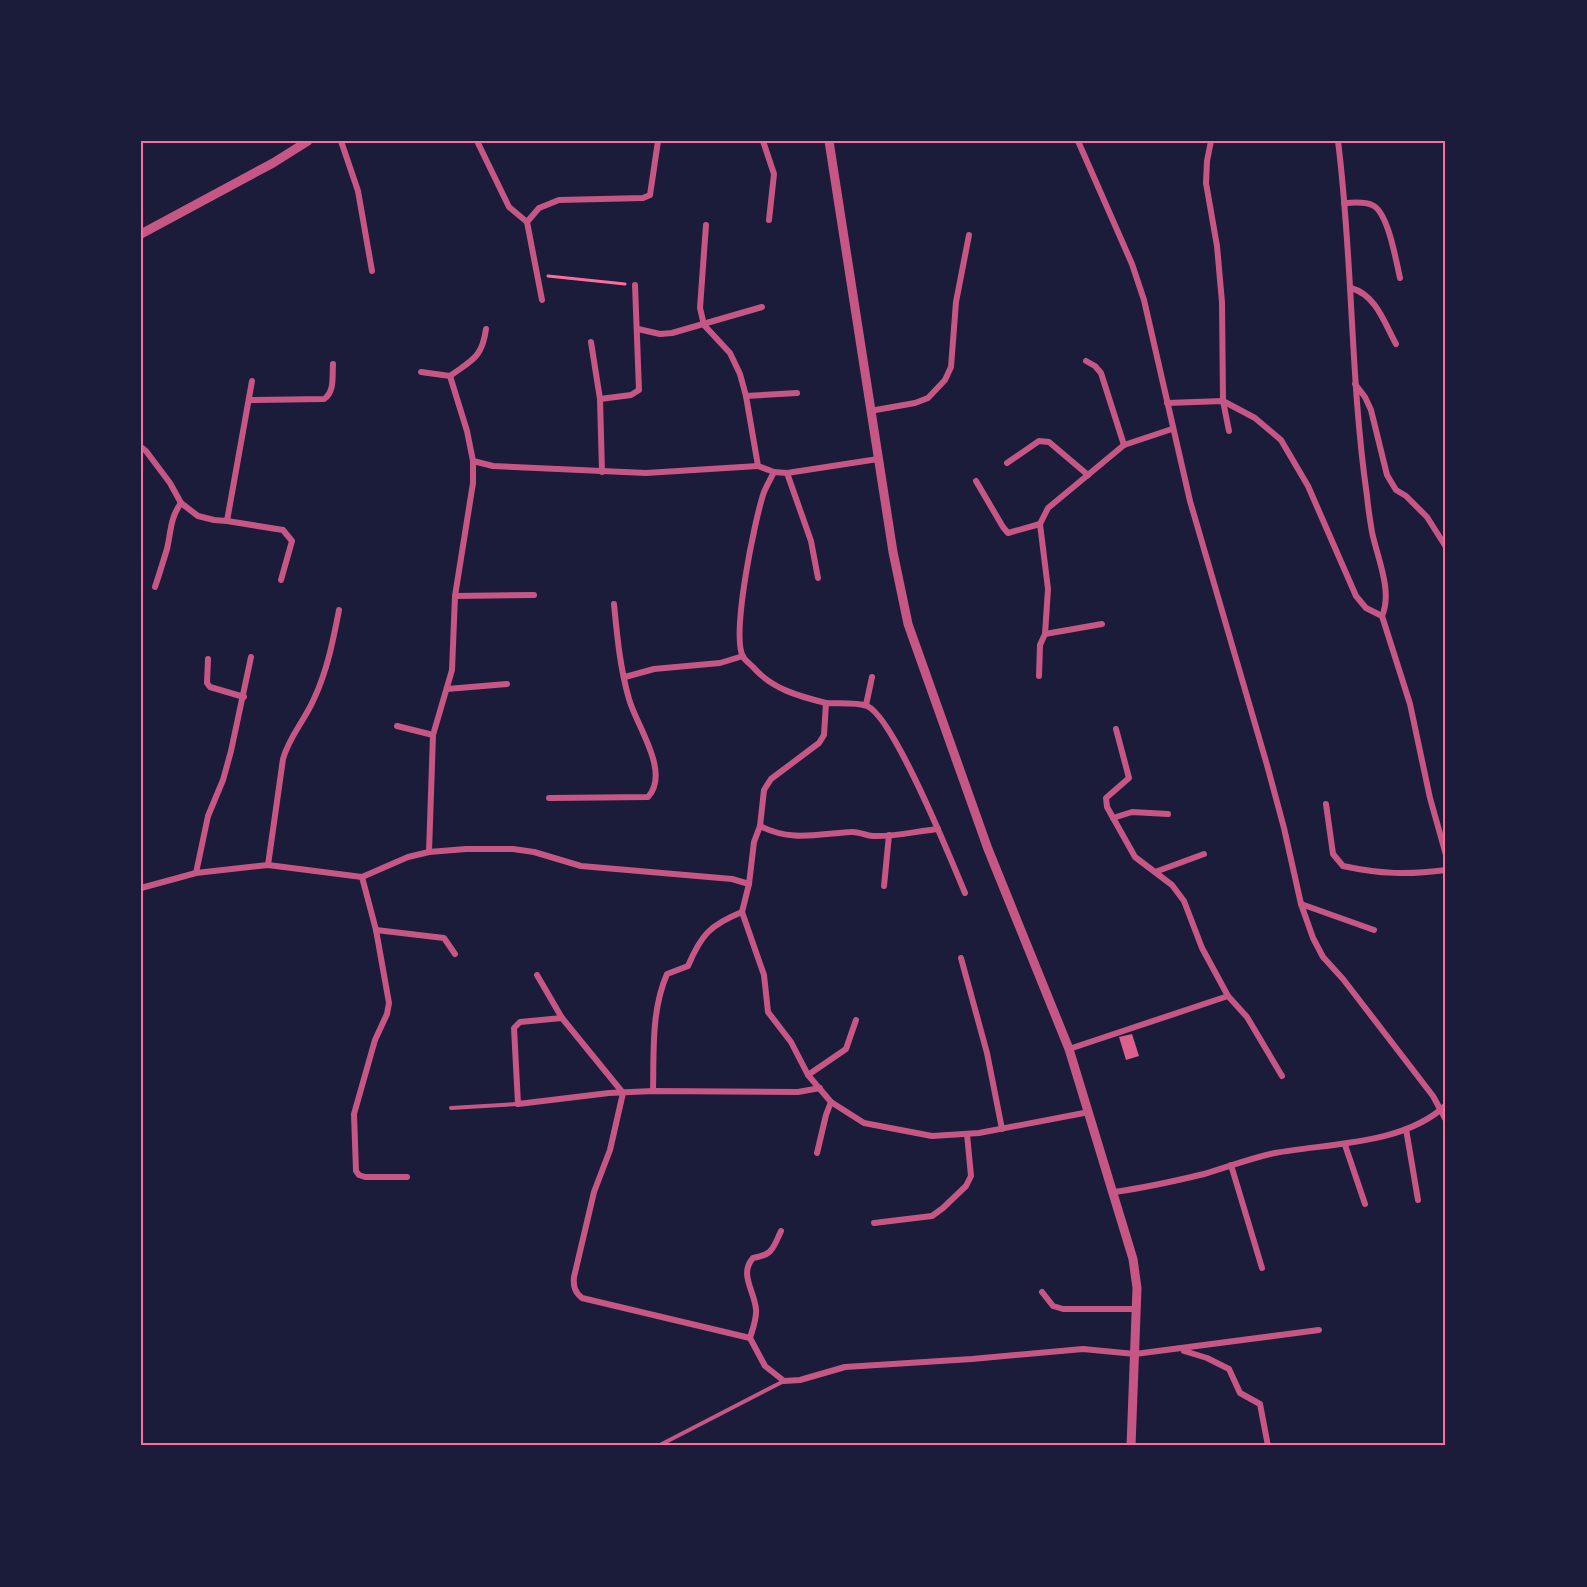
<svg xmlns="http://www.w3.org/2000/svg" width="1587" height="1587" viewBox="0 0 1587 1587" font-family="'Roboto Condensed',sans-serif">
<rect width="100%" height="100%" fill="#1b1b3a"/>
<path fill="#dd5f8e" d="M1132,1034L1139,1056L1126,1060L1119,1037Z"/>
<g fill="none" stroke-linecap="round" stroke-linejoin="round">
<path stroke="#ff6b9d" stroke-width="3" d="M548,276L625,284"/>
<g stroke="#c65784" stroke-width="4">
<path d="M451,1108L518,1104"/>
<path d="M658,1446L784,1381"/>
</g>
<g stroke="#c65784" stroke-width="6">
<path d="M341,141L358,191L372,271"/>
<path d="M477,141L509,207L527,222"/>
<path d="M763,141L774,174L769,220"/>
<path d="M1078,141L1132,264L1144,300L1190,501L1267,765L1284,828L1301,904L1313,938L1323,957L1343,979L1433,1096L1446,1120"/>
<path d="M1211,141L1207,161L1206,183L1217,246L1222,302L1223,401L1229,431"/>
<path d="M1338,141C1353,259 1350,378 1367,496C1368,508 1370,520 1372,532C1377,557 1393,591 1382,616L1410,704L1430,798L1446,855"/>
<path d="M1344,203C1353,203 1364,201 1372,205C1388,211 1396,261 1400,278"/>
<path d="M706,225L700,308L704,325L730,353L740,374L746,396L758,466L774,472"/>
<path d="M1351,288C1376,295 1384,322 1396,344"/>
<path d="M542,300L527,222L539,208L559,200L643,198L650,195L658,141"/>
<path d="M638,329L660,334L672,333L762,307"/>
<path d="M591,342L600,399L602,472"/>
<path d="M1086,361L1095,366L1101,373L1124,445"/>
<path d="M421,372L450,376L467,431L473,461V483L455,596L452,670L433,735L429,852"/>
<path d="M450,376C472,360 482,358 486,329"/>
<path d="M1355,384L1365,397L1371,410L1387,475L1396,490L1406,496L1427,517L1446,547"/>
<path d="M746,396L797,393"/>
<path d="M600,399L631,395L639,390L635,285"/>
<path d="M249,400L324,399C335,392 332,376 333,364"/>
<path d="M1167,403L1223,401L1255,418L1281,440L1308,486L1356,596L1366,608L1382,616"/>
<path d="M870,411L915,403L928,398L945,380L951,367L956,302L969,235"/>
<path d="M141,447L146,451L170,483L181,503L198,516L214,520L227,521L252,381"/>
<path d="M878,459L787,473L774,472C771,478 767,485 764,492C755,518 731,634 743,657C745,660 750,664 753,667C772,689 798,696 826,703L824,735L819,743L771,779L764,790L760,826L754,842L749,884L742,912L764,975L768,1012L791,1042L808,1075L831,1102L864,1123L932,1136L979,1133L1089,1112"/>
<path d="M473,461L493,466L646,473L758,466"/>
<path d="M1007,463L1039,441L1049,442L1088,475"/>
<path d="M787,473L811,541L818,578"/>
<path d="M976,481L1003,527L1008,533L1040,524"/>
<path d="M227,521L283,530L292,541L281,580"/>
<path d="M155,587C159,575 163,562 167,549C171,532 170,518 181,503"/>
<path d="M455,596L534,595"/>
<path d="M1045,634L1102,624"/>
<path d="M208,659L207,683L210,687L244,697"/>
<path d="M1039,676L1040,645L1045,634L1048,589L1040,524L1048,508L1124,445L1172,429"/>
<path d="M625,677L654,669L720,663L743,656"/>
<path d="M447,689L507,684"/>
<path d="M826,703C838,704 856,702 867,706C894,717 951,860 965,893"/>
<path d="M866,705L872,677"/>
<path d="M397,726L433,735"/>
<path d="M1116,729L1129,778L1106,798L1107,807L1135,857L1172,885L1184,901L1202,948L1228,996L1247,1017L1282,1076"/>
<path d="M549,798L648,797C671,772 636,725 629,699C620,668 617,635 614,604"/>
<path d="M1326,804L1333,854L1343,866C1380,874 1408,875 1446,870"/>
<path d="M1113,818L1132,812L1168,814"/>
<path d="M760,826C791,842 817,834 851,832C858,831 866,836 873,836C895,837 917,831 938,829"/>
<path d="M268,865L283,759C289,737 304,721 313,701C327,672 333,641 339,610"/>
<path d="M1155,872L1204,854"/>
<path d="M196,873L208,816L223,780L231,751L251,657"/>
<path d="M362,877L376,930L389,1003L387,1014L375,1040L354,1114L356,1171L359,1175L365,1177H407"/>
<path d="M884,886L889,835"/>
<path d="M141,888L196,873L268,865L362,877L408,857L429,852L466,849H513L534,852L581,866L732,879L749,884"/>
<path d="M1301,904L1374,930"/>
<path d="M376,930L444,938L455,954"/>
<path d="M961,958L987,1053L1002,1129"/>
<path d="M537,975L562,1018L623,1093L610,1150L594,1192L574,1277C573,1287 575,1292 582,1298L750,1338"/>
<path d="M562,1018L520,1022L514,1028L518,1104L609,1093L653,1091L798,1092L820,1088"/>
<path d="M1069,1049L1228,996"/>
<path d="M808,1075L846,1049L856,1020"/>
<path d="M653,1091C654,1052 651,1011 667,974L688,966C701,935 710,925 742,912"/>
<path d="M1406,1129L1418,1200"/>
<path d="M1345,1145L1365,1204"/>
<path d="M817,1153L826,1115L831,1102"/>
<path d="M1231,1165L1262,1268"/>
<path d="M1114,1192C1144,1188 1175,1181 1204,1174C1228,1167 1251,1158 1275,1153C1329,1143 1404,1145 1446,1105"/>
<path d="M874,1223L932,1216L943,1208L966,1186L971,1176L967,1134"/>
<path d="M781,1231C773,1248 773,1255 753,1258C739,1274 754,1290 756,1309C757,1318 753,1328 750,1338L765,1366L784,1381L800,1380L845,1367L972,1359L1083,1349L1135,1354L1319,1330"/>
<path d="M1042,1292L1053,1306L1063,1309H1136"/>
<path d="M1184,1351L1207,1358L1229,1369L1240,1393L1260,1404L1268,1446"/>
</g>
<g stroke="#c65784" stroke-width="9">
<path d="M829,141L893,552L908,624L988,849L1069,1049L1133,1259L1137,1288L1131,1446"/>
<path d="M141,234L273,163L308,141"/>
</g>
</g>
<rect width="1587" height="1587" fill="none" stroke="#1b1b3a" stroke-width="285"/>
<rect x="142" y="142" width="1302" height="1302" fill="none" stroke="#ff6b9d" stroke-width="2"/>
</svg>
